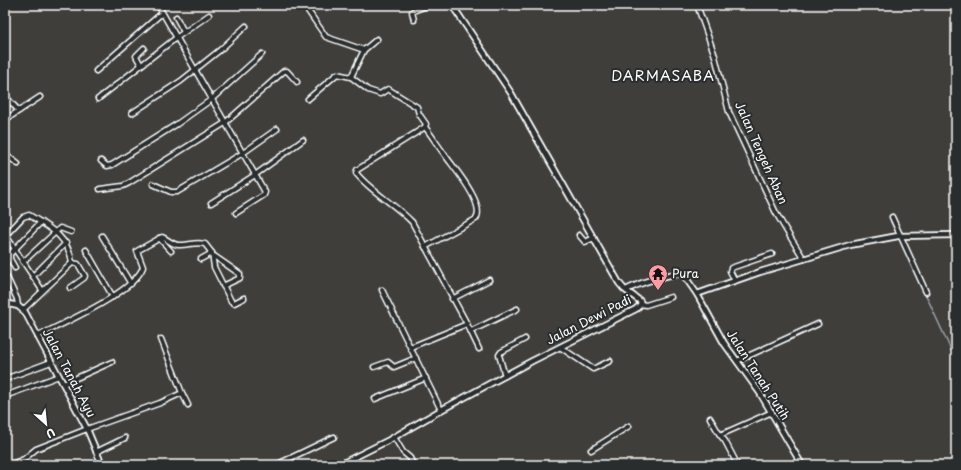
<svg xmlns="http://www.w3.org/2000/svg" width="961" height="470" viewBox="0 0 961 470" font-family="'Playpen Sans',sans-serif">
<rect width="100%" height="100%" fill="#3f3e3a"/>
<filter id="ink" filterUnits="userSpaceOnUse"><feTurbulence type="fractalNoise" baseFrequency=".025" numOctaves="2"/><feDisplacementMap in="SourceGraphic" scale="8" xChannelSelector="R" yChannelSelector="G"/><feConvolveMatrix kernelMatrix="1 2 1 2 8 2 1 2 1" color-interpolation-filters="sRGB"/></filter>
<g filter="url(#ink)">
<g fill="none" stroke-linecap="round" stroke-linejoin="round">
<g stroke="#9ba4ac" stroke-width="1.5">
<path d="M891,222L903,246"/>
<path d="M925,293L951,350L956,352"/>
</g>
<defs>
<g id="minor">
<path d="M158,5L265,192L264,195L236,213"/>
<path d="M304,5L326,37L364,50L351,77L368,90L380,94L388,89L417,107L419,114L426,124L425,127C432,136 438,146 445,155C453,167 486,204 476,219L425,247"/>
<path d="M697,5L715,56L729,112L776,213L789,235L804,259"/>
<path d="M176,17L184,32"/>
<path d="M414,20L412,12L413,11L429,5"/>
<path d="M364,50L377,39"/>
<path d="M141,65L136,56L144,48"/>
<path d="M96,71L162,13"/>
<path d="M5,96L19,111"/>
<path d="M98,99L176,38L209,15"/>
<path d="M308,99L337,74L351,77"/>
<path d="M132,113L181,81L220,50L246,26"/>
<path d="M5,128L6,120L8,118L40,97"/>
<path d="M5,154L18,164"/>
<path d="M101,161L107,166L112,165L177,124L212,99L262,54"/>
<path d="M153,184L171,192H177L243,153L277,129"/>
<path d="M100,189L123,186L129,183L225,123L284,71H287L297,82"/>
<path d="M211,203L255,175L303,140"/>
<path d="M892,217L926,292"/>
<path d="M5,234L42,290"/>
<path d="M6,235L23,217L29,215C49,227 69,237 72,263L23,310"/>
<path d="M579,235L585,242L594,238"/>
<path d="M102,236L131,284"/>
<path d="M159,238L171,251"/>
<path d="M86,250L113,297"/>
<path d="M214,256L240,274V278L223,286"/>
<path d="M201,259L212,253"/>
<path d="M23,262L60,228L71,232"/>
<path d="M15,268L10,259V254L41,222"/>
<path d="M5,273L17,299L18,306"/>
<path d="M33,276L66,243"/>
<path d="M735,281L730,271L731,268L772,254"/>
<path d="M70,288L84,278L85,276L78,264L72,263"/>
<path d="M382,290L441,410"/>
<path d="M452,299L489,280"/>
<path d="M641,304L646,305L671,297"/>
<path d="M467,324L479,349"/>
<path d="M471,331L517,309"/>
<path d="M38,336C63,323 134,293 143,267L137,251L162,237C167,239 172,244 178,245C187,246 195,241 205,244L212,253L214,267L231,301L234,303L244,298"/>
<path d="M411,347L467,324L412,222C395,204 370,191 356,173L357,170L425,127"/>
<path d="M560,347L593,369L610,361"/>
<path d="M737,361L818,324"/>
<path d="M374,367L388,362L394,367L416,358"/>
<path d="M505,376L499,355L501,352L525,339"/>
<path d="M5,379L51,362"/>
<path d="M63,384L112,362"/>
<path d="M182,393L188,405"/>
<path d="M5,396L59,376"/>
<path d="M375,399L426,378"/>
<path d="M710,418L720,435L772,412"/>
<path d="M720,435L725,441L736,462"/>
<path d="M394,437L403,452L410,458L413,465"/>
<path d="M591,450L629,426"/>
<path d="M96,452L125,438"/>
<path d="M9,465L24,459L36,449L87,429L160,403L182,393L161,339"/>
<path d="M263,465H264"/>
<path d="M276,465L334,437"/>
</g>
<g id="tertiary">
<path d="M626,290C640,283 668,273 683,274L697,294L724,343L760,393L802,465"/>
<path d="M697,294L760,272L850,245L898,236L956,235"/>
<path d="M5,303L18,306L25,312L87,429L102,465"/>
<path d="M339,465L389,440L441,410L532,361L636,309L641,304L640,301L624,289L619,283L511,93L452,5"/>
</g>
</defs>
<use href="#minor" stroke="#fff" stroke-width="7"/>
<use href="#tertiary" stroke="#fff" stroke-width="8"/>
<use href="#minor" stroke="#2a2d2e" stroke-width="4"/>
<use href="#tertiary" stroke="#2a2d2e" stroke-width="4.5"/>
</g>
</g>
<defs>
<symbol id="temple-pin" viewBox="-11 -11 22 30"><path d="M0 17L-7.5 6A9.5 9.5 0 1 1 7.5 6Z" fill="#ff9aa2" stroke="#2a2d2e"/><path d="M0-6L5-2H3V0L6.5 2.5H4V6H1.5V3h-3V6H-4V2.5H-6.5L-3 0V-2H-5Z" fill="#111"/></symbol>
</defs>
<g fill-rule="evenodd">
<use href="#temple-pin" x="647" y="263" width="22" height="30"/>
</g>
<g text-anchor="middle" stroke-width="4" stroke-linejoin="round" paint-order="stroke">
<g font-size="12" fill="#fff" stroke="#2a2d2e">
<text transform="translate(761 153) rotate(66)" y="4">Jalan Tengeh Aban</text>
<text transform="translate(589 320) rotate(-27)" y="4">Jalan Dewi Padi</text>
<text transform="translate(69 373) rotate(62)" y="4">Jalan Tanah Ayu</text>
<text transform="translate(758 375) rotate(57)" y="4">Jalan Tanah Putih</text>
</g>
<g font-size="12" fill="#fff" stroke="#2a2d2e" text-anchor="start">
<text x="672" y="278">Pura</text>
</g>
<g font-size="14" letter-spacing="1" fill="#fff" stroke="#2a2d2e">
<text x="663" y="81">DARMASABA</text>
</g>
</g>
<rect width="961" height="470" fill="none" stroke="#2a2d2e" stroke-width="20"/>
<rect x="10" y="10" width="941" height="450" fill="none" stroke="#fff" stroke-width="1.5" filter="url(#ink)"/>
<g transform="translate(46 424) rotate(153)" stroke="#2a2d2e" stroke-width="3" paint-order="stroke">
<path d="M0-3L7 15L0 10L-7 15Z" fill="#ffffff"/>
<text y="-6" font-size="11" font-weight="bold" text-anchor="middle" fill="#ffffff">U</text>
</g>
</svg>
